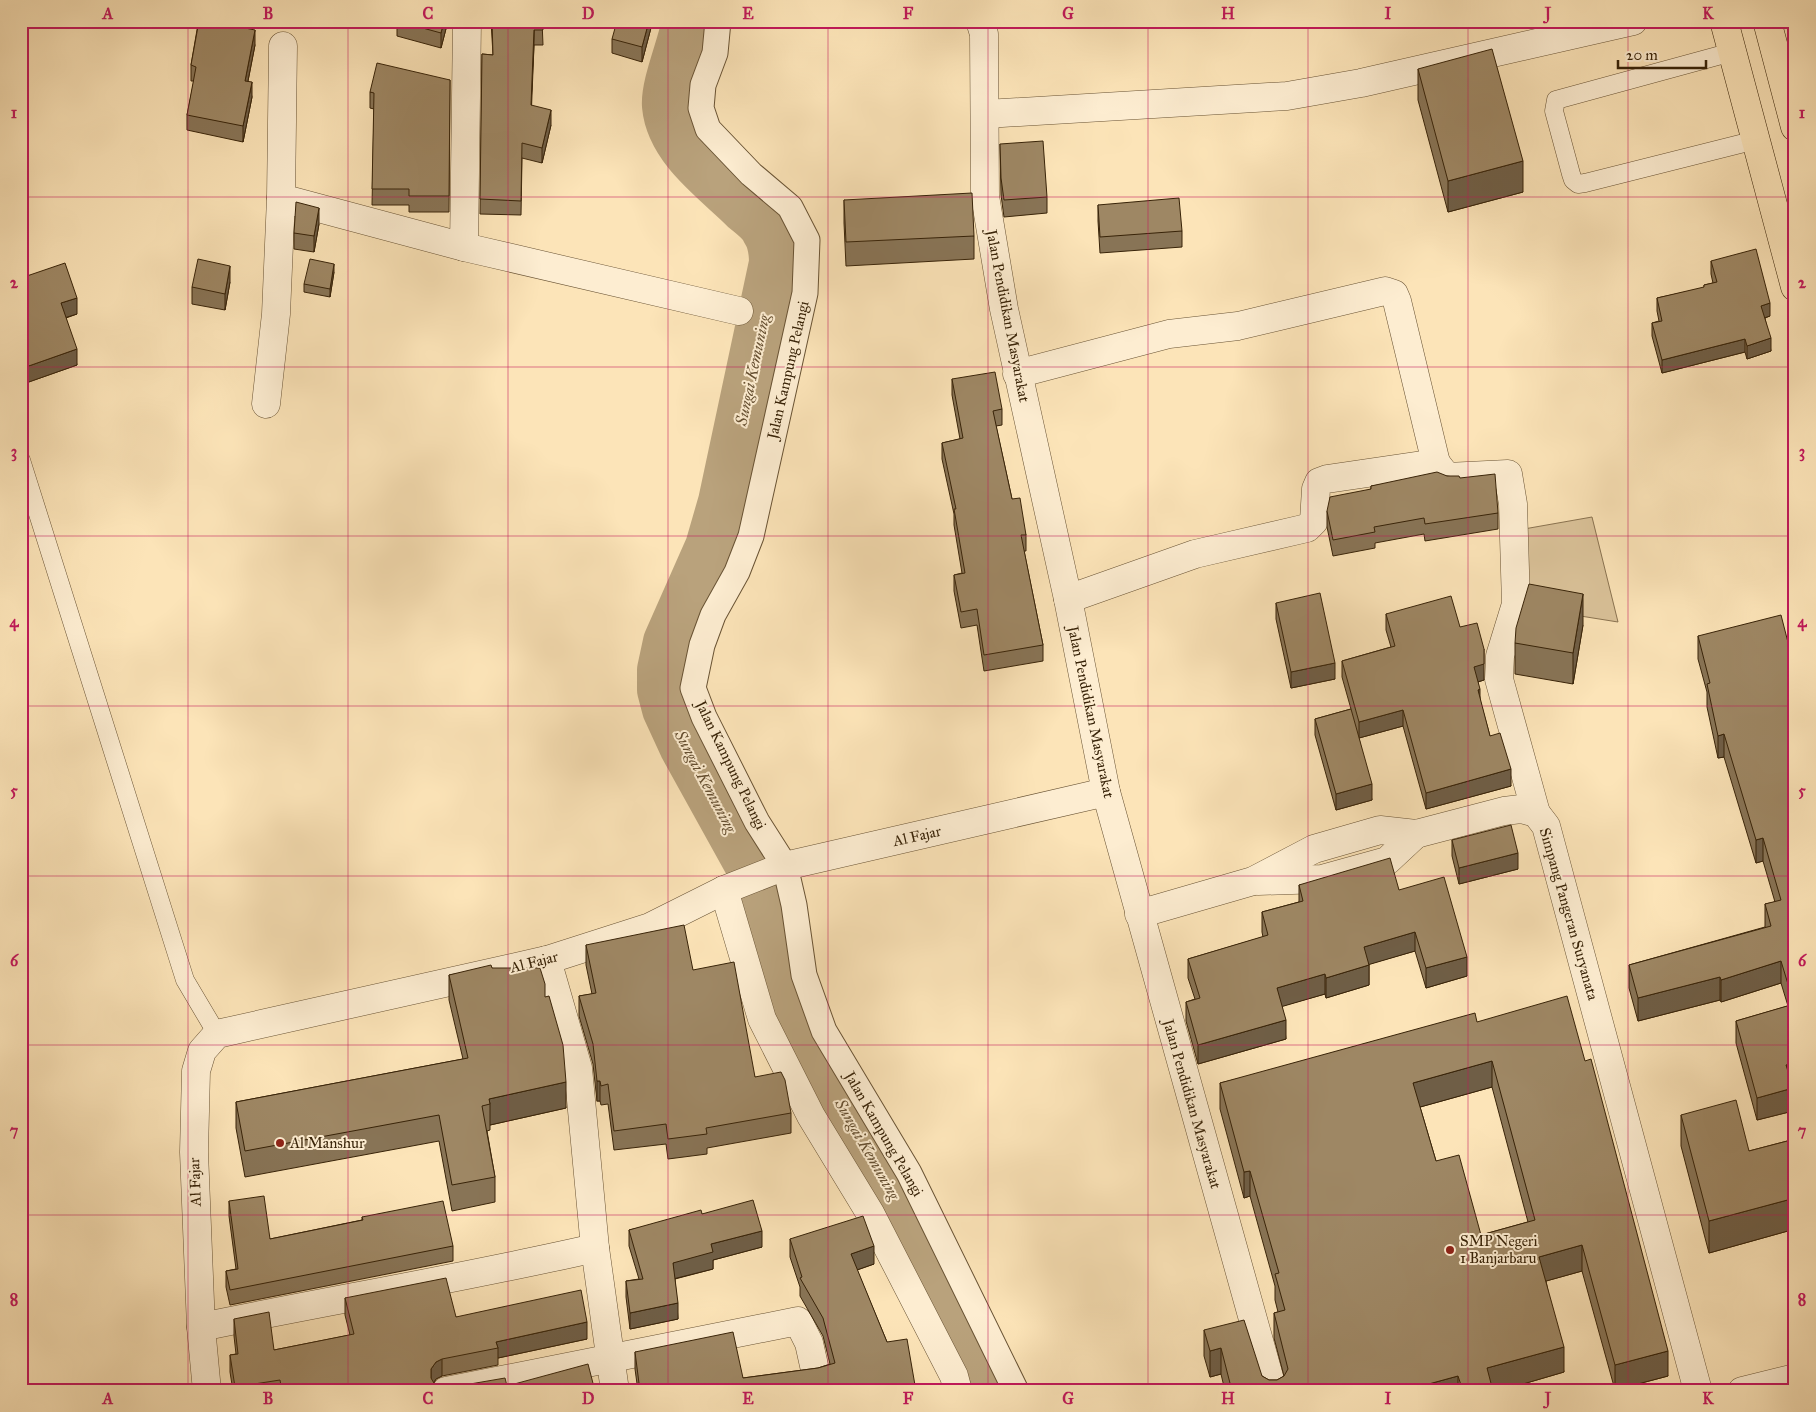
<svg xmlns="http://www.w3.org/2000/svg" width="1816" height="1412" viewBox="0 0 1816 1412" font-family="'IM FELL Great Primer',serif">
<rect width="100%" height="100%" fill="#fce4b8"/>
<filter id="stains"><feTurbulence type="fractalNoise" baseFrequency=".004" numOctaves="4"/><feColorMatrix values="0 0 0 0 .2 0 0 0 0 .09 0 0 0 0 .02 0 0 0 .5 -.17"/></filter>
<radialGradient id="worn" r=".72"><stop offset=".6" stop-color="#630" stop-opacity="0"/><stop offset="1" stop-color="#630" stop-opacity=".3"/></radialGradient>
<path fill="#dbc39a" stroke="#8a7351" d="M1592,517L1618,622L1524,607V529Z"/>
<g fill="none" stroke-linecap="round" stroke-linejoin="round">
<path stroke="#b9a27c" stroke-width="52" d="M688,21C684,45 666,86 668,106C672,149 718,180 746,208C753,214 763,221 767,230C773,239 775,252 775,263L724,502L711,547L669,642L663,670V690L668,709L685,746L757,876L772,924L791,1001L804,1037L930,1260L994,1391"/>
<defs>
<g id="service">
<path d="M1732,52L1556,100L1554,111L1571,174L1573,180L1578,184L1585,183L1756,140"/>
<path d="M21,460L185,980L217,1034"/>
</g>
<path id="pedestrian" d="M718,21L715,53L703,85L701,108L708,129L751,174L790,207L807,240L805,293L751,536L737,572L713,615L702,645L693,688L704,717L757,822L785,866L794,905L804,975L824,1031L909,1173L1016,1391"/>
<g id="minor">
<path d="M283,46L281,198L464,247L467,21"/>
<path d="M986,114L1287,96L1361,83L1633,21"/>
<path d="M464,247L739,311"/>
<path d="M1017,374L1169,334L1238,326L1385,291L1394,294L1397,301L1436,463"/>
<path d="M266,404L276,314L281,198"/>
<path d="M1068,599L1195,554L1307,528L1314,521L1316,489L1319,482L1327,479L1436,463L1447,477L1508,474L1513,504L1516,604L1500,656L1499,679L1536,813"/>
<path d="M1258,881L1322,879L1387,861L1416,834"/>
<path d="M724,890L762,1019L811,1116L870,1213L954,1376L958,1391"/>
<path d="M1139,914L1253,881L1314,849L1380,830L1416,834L1504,811L1521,809L1536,813L1546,826L1698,1391"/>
<path d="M547,960L578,1068L595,1248L615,1391"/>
<path d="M201,1327C332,1300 464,1278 595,1248"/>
<path d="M207,1391L201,1327L194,1152L196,1071L202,1051L217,1034L547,960L650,927L724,890L785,866L1106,792"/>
<path d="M446,1391L798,1321L809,1343L815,1370"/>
</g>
<g id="tertiary">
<path d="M980,21L984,34L985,196L1004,309L1068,599L1106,792L1273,1391"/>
<path d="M1742,1391L1795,1378"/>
</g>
<g id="trunk">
<path d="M1724,21L1795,287"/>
<path d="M1767,21L1795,127"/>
</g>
</defs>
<use href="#service" stroke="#695334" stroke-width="19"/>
<use href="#pedestrian" stroke="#695334" stroke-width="27"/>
<use href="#minor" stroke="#695334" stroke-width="29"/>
<use href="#tertiary" stroke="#695334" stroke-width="29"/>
<use href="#trunk" stroke="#382308" stroke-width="29"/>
<use href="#service" stroke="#fdedd1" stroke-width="18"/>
<use href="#pedestrian" stroke="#fdedd1" stroke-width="25"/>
<use href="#minor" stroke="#fdedd1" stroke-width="28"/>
<use href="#tertiary" stroke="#fdedd1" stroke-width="28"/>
<use href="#trunk" stroke="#fce4b8" stroke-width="28"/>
</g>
<g fill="#887456" stroke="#382308" fill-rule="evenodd">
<path d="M198,21H245V28L255,45L248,81L252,97L243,142L187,130V115L194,81H191V65L198,24Z"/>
<path d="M397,21H448L441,48L397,36Z"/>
<path d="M491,21H542L543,45H534L531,105L551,125L542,163L522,158L521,215L480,214L482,54L493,55Z"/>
<path d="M652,21V24L642,62L612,53V39Z"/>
<path d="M1418,69L1523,192L1448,212L1418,100Z"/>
<path d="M450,80L449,212H409V205H372L374,109L370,108V92Z"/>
<path d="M1000,144L1047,197V213L1004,217L1001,195Z"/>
<path d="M844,200L974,236V259L846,266L844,223Z"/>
<path d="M1098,205L1182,231V247L1100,253L1098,221Z"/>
<path d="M319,224L314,252L294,249V233Z"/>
<path d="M1711,261L1770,316L1765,318L1771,351L1747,359L1745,352L1662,373L1652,336V323L1659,321L1657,311V298L1704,288V285L1713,283L1711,274Z"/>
<path d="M334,272L330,297L304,292V284Z"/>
<path d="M21,278L77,314L66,318L77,365L23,384L21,377Z"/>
<path d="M230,282L225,310L192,304V287Z"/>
<path d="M952,379L1002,409V425L996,426L1012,499L1026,535V551H1024L1043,645V661L984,671L977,625L961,628L954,591V575L962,573L954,525V514L942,459V443L960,439L952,395Z"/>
<path d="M1447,476L1460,478L1498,513V529L1425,541L1424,534L1375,543V548L1333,556L1327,527V511L1371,489V486Z"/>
<path d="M1276,603L1335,679L1291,688L1276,619Z"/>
<path d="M1386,614L1460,627L1484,680L1478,682L1480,700L1490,736L1511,786L1426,809L1403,726L1359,738L1372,800L1336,810L1315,735V719L1351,709L1342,677V661L1391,647L1386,630Z"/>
<path d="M1583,625L1573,684L1515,674V643Z"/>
<path d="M1698,636L1793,662L1795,1084L1792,1085L1793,1111L1757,1120L1736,1043V1021L1788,1006L1781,983L1721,1002L1720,1000L1638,1021L1629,988V965L1765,927V904L1775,902L1763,861L1756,863L1724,757L1718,758L1707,707V692L1698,659Z"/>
<path d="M1452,840L1518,869L1459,884L1452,856Z"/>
<path d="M1299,885L1399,890L1467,976L1426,988L1415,951L1369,964V985L1326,998L1325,994L1282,1006L1286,1039L1198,1064L1186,1021V1002L1195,999L1188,978V959L1263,937L1262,932V912L1299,902Z"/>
<path d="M586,945L693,970L755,1077L791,1113V1133L707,1148V1154L668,1159L666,1144L614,1150L608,1104L601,1105L600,1101H597L593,1064L579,1016V996L592,994L586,965Z"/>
<path d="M492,968L545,997L566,1108L490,1125V1130L487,1131L495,1177V1202L452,1211L439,1141L245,1177L236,1128V1102L463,1059L449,1000V975Z"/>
<path d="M1477,1022L1668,1376L1615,1390L1582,1271L1546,1281L1564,1372L1499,1391H1225L1221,1374L1210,1377L1204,1356V1330L1262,1376L1269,1380H1277L1284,1376L1274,1338V1313L1278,1312L1275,1300V1286L1250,1196L1244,1198L1220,1109V1083ZM1492,1087L1528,1222L1481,1235L1436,1161L1420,1107Z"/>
<path d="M1681,1115L1749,1151L1795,1139V1229L1709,1253L1681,1146Z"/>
<path d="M229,1201L270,1239L362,1220V1217L453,1246V1261L230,1305L226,1287V1271L236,1269L229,1216Z"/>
<path d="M702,1214L762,1247L713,1260V1269L675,1279L678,1319L630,1329L626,1297V1281L639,1279L629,1246V1230Z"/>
<path d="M790,1239L874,1264L857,1270L887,1342L916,1391H638L635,1369V1352L743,1378L818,1368L830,1364L823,1336L800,1296V1287L790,1257Z"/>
<path d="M345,1298L456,1317L587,1339L498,1358V1365L442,1376L436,1379L434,1383L435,1385L441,1389L507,1386L595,1391H233L230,1372V1355L236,1354L234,1336V1319L274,1350L350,1335L345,1315Z"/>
</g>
<g fill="#6f5e46" stroke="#382308">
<path d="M444,21H448L441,48V33Z"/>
<path d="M649,21H652V24L642,62V47Z"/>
<path d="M255,30V45L245,96V81Z"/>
<path d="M534,30V45L531,120V105Z"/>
<path d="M252,82V97L243,142V126Z"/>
<path d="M551,110V125L542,163V148Z"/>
<path d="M1523,161V192L1448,212V181Z"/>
<path d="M319,208V224L314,252V236Z"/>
<path d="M334,264V272L330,297V289Z"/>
<path d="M230,266V282L225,310V294Z"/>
<path d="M77,298V314L61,319V303Z"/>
<path d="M1770,303V316L1761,319V306Z"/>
<path d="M1771,338V351L1747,359V346Z"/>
<path d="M1745,339V352L1662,373V360Z"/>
<path d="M77,349V365L23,384V368Z"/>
<path d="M1583,594V625L1573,684V653Z"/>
<path d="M1484,649V680L1474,683V667Z"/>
<path d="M1335,663V679L1291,688V672Z"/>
<path d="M1480,689V705L1478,690Z"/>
<path d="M1403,710V726L1359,738V722Z"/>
<path d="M1724,734V757L1718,758V736Z"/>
<path d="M1511,769V786L1426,809V793Z"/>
<path d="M1372,784V800L1336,810V794Z"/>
<path d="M1763,838V861L1756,863V840Z"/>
<path d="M1518,853V869L1459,884V868Z"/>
<path d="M1415,932V951L1364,966V947Z"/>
<path d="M1467,957V976L1426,988V968Z"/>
<path d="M1781,961V983L1721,1002V980Z"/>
<path d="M1369,965V985L1326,998V978Z"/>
<path d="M1325,974V994L1277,1008V988Z"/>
<path d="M1720,977V1000L1638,1021V998Z"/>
<path d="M1286,1020V1039L1198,1064V1045Z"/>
<path d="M1492,1061V1087L1413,1109V1083Z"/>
<path d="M1795,1062V1084L1786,1087V1065Z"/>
<rect x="597" y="1081" width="3" height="20"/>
<path d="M566,1082V1108L490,1125V1104L489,1099Z"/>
<path d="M1793,1088V1111L1757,1120V1098Z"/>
<path d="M1250,1171V1196L1244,1198V1172Z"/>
<path d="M1795,1198V1229L1709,1253V1221Z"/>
<path d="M762,1231V1247L713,1260V1269L673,1279V1263L711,1244Z"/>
<path d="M1582,1245V1271L1539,1283V1257Z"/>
<path d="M874,1246V1264L851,1272V1254Z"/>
<path d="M678,1303V1319L630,1329V1313Z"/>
<path d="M587,1322V1339L498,1358V1348L496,1342Z"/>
<path d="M1564,1347V1372L1499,1391H1487V1368Z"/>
<path d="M1221,1348V1374L1210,1377V1351Z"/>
<path d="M1668,1351V1376L1615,1390V1365Z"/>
<path d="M442,1359V1376L436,1379L431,1386V1391V1369L436,1362Z"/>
<path d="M1458,1376V1391H1403Z"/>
</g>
<g fill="#9e8764" stroke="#382308" fill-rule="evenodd">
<path d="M199,21H245V28L255,30L245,81L252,82L243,126L187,115L196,67L191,65Z"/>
<path d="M397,21H444L441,33Z"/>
<path d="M492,21H542L543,30H534L531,105L551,110L542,148L522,143L521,201L480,199L482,54L493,55Z"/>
<path d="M617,21H649L642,47L612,39Z"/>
<path d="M1492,49L1523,161L1448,181L1418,69Z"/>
<path d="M377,63L450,80L449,196H409V189H372L374,93L370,92Z"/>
<path d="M1043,141L1047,197L1004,200L1001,178L1000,144Z"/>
<path d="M972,193L974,236L846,242L844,200Z"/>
<path d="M1179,198L1182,231L1100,237L1098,205Z"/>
<path d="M296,202L319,208L314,236L294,233Z"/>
<path d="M1756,249L1770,303L1761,306L1771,338L1747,346L1745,339L1662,360L1652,323L1662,321L1657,298L1704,287V285L1717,282L1711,261Z"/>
<path d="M198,259L230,266L225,294L192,287Z"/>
<path d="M310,259L334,264L330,289L304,284Z"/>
<path d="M65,263L77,298L61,303L77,349L23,368L21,361V278Z"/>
<path d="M995,372L1002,409L993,411L1012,499L1020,498L1026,535H1021L1043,645L984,655L977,609L961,612L954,575L965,573L954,509H956L942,443L963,438L952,379Z"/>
<path d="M1437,472L1447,476H1459L1460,478L1495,474L1498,513L1425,524L1424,518L1374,527L1375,532L1333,540L1327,511L1330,497L1371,489V486Z"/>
<path d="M1529,584L1583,594L1573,653L1515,643L1516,628Z"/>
<path d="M1320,593L1335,663L1291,672L1276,603Z"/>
<path d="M1451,596L1460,627L1477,623L1484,649V664L1474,667L1480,689L1478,690L1490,736L1500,733L1511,769L1426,793L1403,710L1359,722L1342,661L1395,646L1386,614Z"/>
<path d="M1781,615L1793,662L1795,661V1062L1786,1065L1793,1088L1757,1098L1736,1021L1794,1004L1781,961L1721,980L1720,977L1638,998L1629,965L1771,926L1765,904L1781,900L1763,838L1756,840L1724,734L1718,736L1707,684L1710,683L1698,636Z"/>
<path d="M1351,709L1372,784L1336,794L1315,719Z"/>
<path d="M1511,825L1518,853L1459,868L1452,840Z"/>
<path d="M1390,858L1399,890L1444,877L1467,957L1426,968L1415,932L1364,947L1369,965L1326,978L1325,974L1277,988L1286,1020L1198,1045L1186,1002L1200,998L1188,959L1268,935L1262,912L1303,901L1299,885Z"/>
<path d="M684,925L693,970L734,962L755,1077L781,1072L785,1080L791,1113L706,1128L707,1134L668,1139L666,1124L614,1131L608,1084L601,1086L600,1081H597L593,1044L579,996L596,993L586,945Z"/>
<path d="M491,965L492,968H540L545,984V997L549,996L563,1045L566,1082L489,1099L490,1104L482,1106L495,1177L452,1185L439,1115L245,1151L236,1102L468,1058L449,975Z"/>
<path d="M1567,996L1585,1061L1591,1059L1668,1351L1615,1365L1582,1245L1539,1257L1564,1347L1487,1368L1493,1391H1463L1458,1376L1403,1391H1232L1221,1348L1210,1351L1204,1330L1244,1320L1262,1376L1269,1380H1277L1284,1376L1288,1369L1274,1313L1285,1310L1275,1274L1279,1273L1250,1171L1244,1172L1220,1083L1475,1013L1477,1022ZM1492,1061L1535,1220L1481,1235L1459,1155L1436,1161L1413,1083Z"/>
<path d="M1736,1100L1749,1151L1795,1139V1198L1709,1221L1681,1115Z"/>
<path d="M264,1196L270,1239L363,1220L362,1217L443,1201L453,1246L230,1290L226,1271L238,1269L229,1201Z"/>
<path d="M753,1200L762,1231L711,1244L713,1252L673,1263L678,1303L630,1313L626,1281L643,1279L629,1230L701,1210L702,1214Z"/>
<path d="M863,1216L874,1246L851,1254L887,1342L907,1339L916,1391H640L635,1352L733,1332L743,1378L818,1368L835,1363L823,1318L800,1278L802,1277L790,1239Z"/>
<path d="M446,1278L456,1317L581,1290L587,1322L496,1342L498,1348L442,1359L436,1362L431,1369V1378L435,1385L441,1389L505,1378L507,1386L588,1364L595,1391H358V1388L345,1391H282L280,1380L235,1387L230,1355L238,1354L234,1319L269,1312L274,1350L354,1334L345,1298Z"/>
</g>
<path fill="none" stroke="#c2185b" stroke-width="1" stroke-opacity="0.55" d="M188,21V1391M348,21V1391M508,21V1391M668,21V1391M828,21V1391M988,21V1391M1148,21V1391M1308,21V1391M1468,21V1391M1628,21V1391M21,197H1795M21,367H1795M21,536H1795M21,706H1795M21,876H1795M21,1045H1795M21,1215H1795"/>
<g fill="#8f2418" stroke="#fdedd1" stroke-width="2">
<circle cx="280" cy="1143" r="5"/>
<circle cx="1450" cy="1250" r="5"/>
</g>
<g text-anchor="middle" stroke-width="4" stroke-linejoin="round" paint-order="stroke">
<g font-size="15" fill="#382308" stroke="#fdedd1">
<text transform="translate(1008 316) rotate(79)" y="5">Jalan Pendidikan Masyarakat</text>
<text transform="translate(788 370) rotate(-77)" y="5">Jalan Kampung Pelangi</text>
<text transform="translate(1091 712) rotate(78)" y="5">Jalan Pendidikan Masyarakat</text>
<text transform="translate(731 765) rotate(64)" y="5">Jalan Kampung Pelangi</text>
<text transform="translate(917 836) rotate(-13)" y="5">Al Fajar</text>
<text transform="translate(1569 914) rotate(74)" y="5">Simpang Pangeran Suryanata</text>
<text transform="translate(534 962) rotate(-14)" y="5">Al Fajar</text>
<text transform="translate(1192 1104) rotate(74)" y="5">Jalan Pendidikan Masyarakat</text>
<text transform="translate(884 1134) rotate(60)" y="5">Jalan Kampung Pelangi</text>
<text transform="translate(195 1182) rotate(-92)" y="5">Al Fajar</text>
</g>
<g font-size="15" fill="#382308" stroke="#fdedd1" text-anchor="start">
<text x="290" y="1148">Al Manshur</text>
<text x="1460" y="1246">SMP Negeri<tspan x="1460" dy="17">1 Banjarbaru</tspan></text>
</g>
<g font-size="16" font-style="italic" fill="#654f31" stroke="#fdedd1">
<text transform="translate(752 370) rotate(-78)" y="6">Sungai Kemuning</text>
<text transform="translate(706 781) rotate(62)" y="6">Sungai Kemuning</text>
<text transform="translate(868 1149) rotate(60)" y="6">Sungai Kemuning</text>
</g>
</g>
<rect width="1816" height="1412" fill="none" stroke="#fce4b8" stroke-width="55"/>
<path d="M1618 60v8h88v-8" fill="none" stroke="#382308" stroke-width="2.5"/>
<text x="1626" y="60" font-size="15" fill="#382308" stroke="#fdedd1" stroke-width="4" paint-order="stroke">20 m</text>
<rect x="28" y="28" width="1760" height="1356" fill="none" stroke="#c2185b" stroke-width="2"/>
<g font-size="16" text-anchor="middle" font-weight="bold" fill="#c2185b">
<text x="108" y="19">A</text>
<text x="268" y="19">B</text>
<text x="428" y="19">C</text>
<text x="588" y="19">D</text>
<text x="748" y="19">E</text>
<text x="908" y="19">F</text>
<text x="1068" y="19">G</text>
<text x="1228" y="19">H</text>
<text x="1388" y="19">I</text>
<text x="1548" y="19">J</text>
<text x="1708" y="19">K</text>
<text x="14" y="118">1</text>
<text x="1802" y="118">1</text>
<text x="14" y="288">2</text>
<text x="1802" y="288">2</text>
<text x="14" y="457">3</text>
<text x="1802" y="457">3</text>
<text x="14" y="627">4</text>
<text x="1802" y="627">4</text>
<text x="14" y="796">5</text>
<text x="1802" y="796">5</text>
<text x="14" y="966">6</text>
<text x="1802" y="966">6</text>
<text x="14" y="1136">7</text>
<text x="1802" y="1136">7</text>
<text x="14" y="1305">8</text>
<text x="1802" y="1305">8</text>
<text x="108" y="1404">A</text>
<text x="268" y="1404">B</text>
<text x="428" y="1404">C</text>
<text x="588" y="1404">D</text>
<text x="748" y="1404">E</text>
<text x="908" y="1404">F</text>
<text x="1068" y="1404">G</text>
<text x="1228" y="1404">H</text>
<text x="1388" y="1404">I</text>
<text x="1548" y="1404">J</text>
<text x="1708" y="1404">K</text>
</g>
<rect width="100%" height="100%" filter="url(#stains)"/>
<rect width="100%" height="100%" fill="url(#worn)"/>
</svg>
